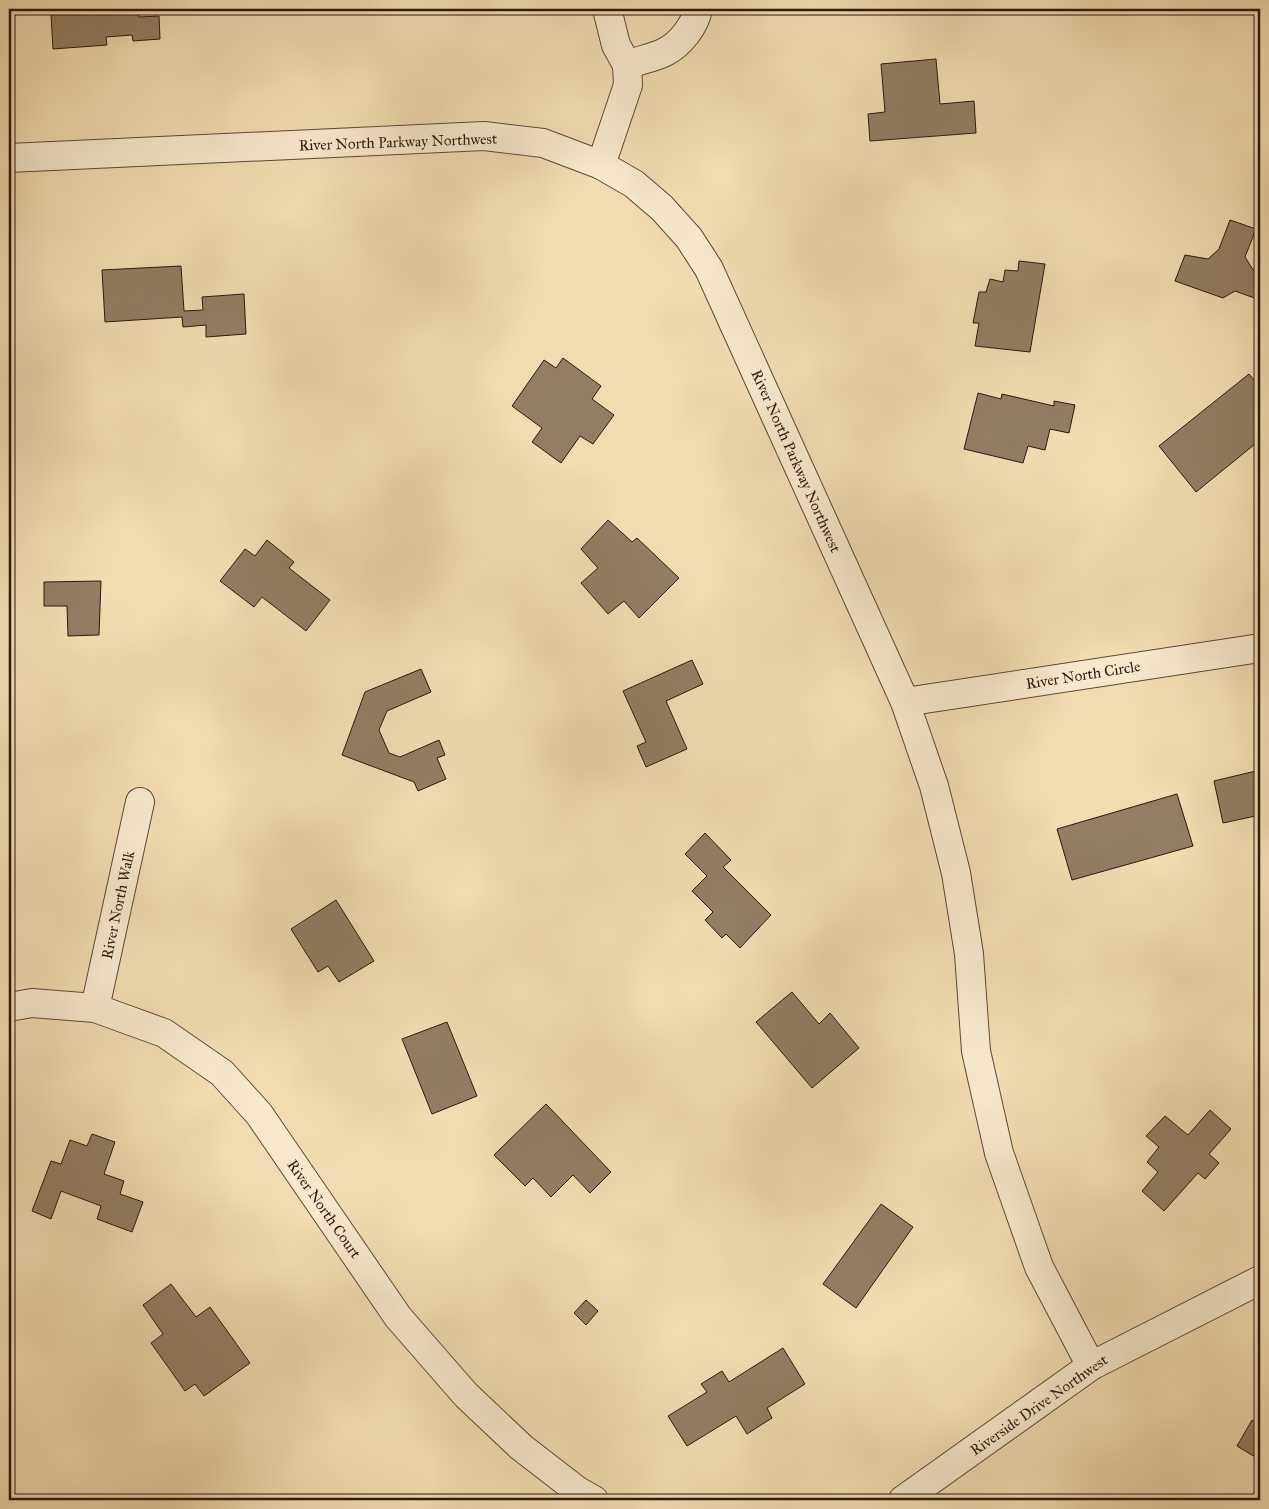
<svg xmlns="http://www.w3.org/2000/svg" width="1269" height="1509" viewBox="0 0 1269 1509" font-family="'IM FELL Great Primer',serif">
<rect width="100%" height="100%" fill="#f2dbb1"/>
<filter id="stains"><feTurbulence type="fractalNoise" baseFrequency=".004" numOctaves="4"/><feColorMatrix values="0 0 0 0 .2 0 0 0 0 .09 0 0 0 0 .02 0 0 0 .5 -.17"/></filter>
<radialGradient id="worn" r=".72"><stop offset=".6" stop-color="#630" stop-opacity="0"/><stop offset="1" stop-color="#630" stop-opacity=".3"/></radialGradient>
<g fill="#937d63" stroke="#2d170f">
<path d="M93,9H138L139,17L159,16L160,39L133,41L132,35L106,37L107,45L53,49L51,14L93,11Z"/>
<path d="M936,59L940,104L974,101L976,133L870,141L868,114L885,112L881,64Z"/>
<path d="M1230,220L1256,229L1245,257L1257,276L1260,277V300L1235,291L1223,298L1175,281L1185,255L1208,259L1219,249Z"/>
<path d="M1019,261L1045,264L1030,352L975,346L979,323H973L979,292H986L990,279L1003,282L1005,270L1018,271Z"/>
<path d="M181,266L184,311L203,310L202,297L244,294L246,334L206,337V325L183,327L182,317L105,322L102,270Z"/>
<path d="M563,358L601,386L592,399L614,415L593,444L580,436L561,463L532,442L542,428L512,406L544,360L556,368Z"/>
<path d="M1249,374L1260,387V440L1196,492L1159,446Z"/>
<path d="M978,393L1001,399L1002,394L1054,406V401L1075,405L1069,433L1050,429L1045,450L1028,446L1023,463L964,449Z"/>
<path d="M608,520L632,542L637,538L679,578L639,618L624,601L608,614L581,583L598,568L581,549Z"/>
<path d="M267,540L294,562L289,568L330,600L306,631L262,597L254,607L220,581L245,549L255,556Z"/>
<path d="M101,581L99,635L68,636L67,606H44V582Z"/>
<path d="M692,660L703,684L666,701L687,749L646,767L637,746L646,742L623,691Z"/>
<path d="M421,669L431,692L387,711L379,730L389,753L400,757L439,740L445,755L437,758L446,779L418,791L414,782L342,755L365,692Z"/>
<path d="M1260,770V815L1223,823L1214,781Z"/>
<path d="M1177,794L1193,846L1072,880L1057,829Z"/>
<path d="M705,833L731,860L723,867L771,915L740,948L726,934L722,938L705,920L713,912L692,891L707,876L685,854Z"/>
<path d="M336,900L374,961L339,982L328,966L318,972L291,929Z"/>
<path d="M792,992L819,1024L830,1013L859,1048L812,1088L756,1022Z"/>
<path d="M447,1022L477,1096L432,1114L402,1039Z"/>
<path d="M546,1104L611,1172L590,1193L573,1175L551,1197L533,1178L525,1186L494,1155Z"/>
<path d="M1210,1110L1231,1129L1209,1154L1219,1163L1205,1179L1198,1173L1164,1211L1142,1191L1158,1172L1147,1162L1159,1147L1146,1136L1165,1116L1188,1135Z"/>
<path d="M92,1134L115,1142L104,1174L124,1181L120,1194L143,1202L132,1232L97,1219L101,1206L61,1191L51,1219L32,1211L51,1161L61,1164L70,1140L87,1146Z"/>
<path d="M881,1204L913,1227L856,1308L823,1284Z"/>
<path d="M171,1284L196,1317L210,1307L250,1363L204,1396L195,1384L185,1391L151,1343L163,1334L143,1305Z"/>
<path d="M586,1300L598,1311L586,1325L574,1313Z"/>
<path d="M783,1348L805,1384L767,1408L772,1418L747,1434L736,1416L687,1446L668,1416L707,1392L701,1384L722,1371L729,1382Z"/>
<path d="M1252,1420L1260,1425V1460L1237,1446Z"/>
</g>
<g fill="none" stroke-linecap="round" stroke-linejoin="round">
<defs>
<g id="minor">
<path d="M627,65C639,60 653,58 665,52C681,44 695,25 698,9"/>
<path d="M9,158L484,136L543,143L601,165L634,184L662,208L689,238L709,269L905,702L934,786L956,873L969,954L976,1051L999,1153L1039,1267L1091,1366"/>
<path d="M601,165L628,85L627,65L616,45L607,9"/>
<path d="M905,702L1260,648"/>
<path d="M9,1007L32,1003L95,1008L164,1033L222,1073L259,1114L398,1317L466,1395L521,1447L578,1491L594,1500"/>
<path d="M95,1008L140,802"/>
</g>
<path id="tertiary" d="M903,1500L1091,1366L1260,1280"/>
</defs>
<use href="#minor" stroke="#5e4838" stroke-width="30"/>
<use href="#tertiary" stroke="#5e4838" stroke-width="30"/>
<use href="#minor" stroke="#f7e8cc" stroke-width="28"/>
<use href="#tertiary" stroke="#f7e8cc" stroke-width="28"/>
</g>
<g text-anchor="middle" stroke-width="5" stroke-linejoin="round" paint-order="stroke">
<g font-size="15" fill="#2d170f" stroke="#f7e8cc">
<text transform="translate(398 142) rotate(-2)" y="5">River North Parkway Northwest</text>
<text transform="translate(796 461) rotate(66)" y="5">River North Parkway Northwest</text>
<text transform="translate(1083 675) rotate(-9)" y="5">River North Circle</text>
<text transform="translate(118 905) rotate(-78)" y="5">River North Walk</text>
<text transform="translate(324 1209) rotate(55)" y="5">River North Court</text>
<text transform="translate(1039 1405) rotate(-35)" y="5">Riverside Drive Northwest</text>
</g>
</g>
<rect width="1269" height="1509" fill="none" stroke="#f2dbb1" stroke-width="30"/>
<rect x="10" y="10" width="1249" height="1489" fill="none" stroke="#2d170f" stroke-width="2.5"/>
<rect x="15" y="15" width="1239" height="1479" fill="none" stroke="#2d170f"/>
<rect width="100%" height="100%" filter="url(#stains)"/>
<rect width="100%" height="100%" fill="url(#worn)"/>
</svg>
